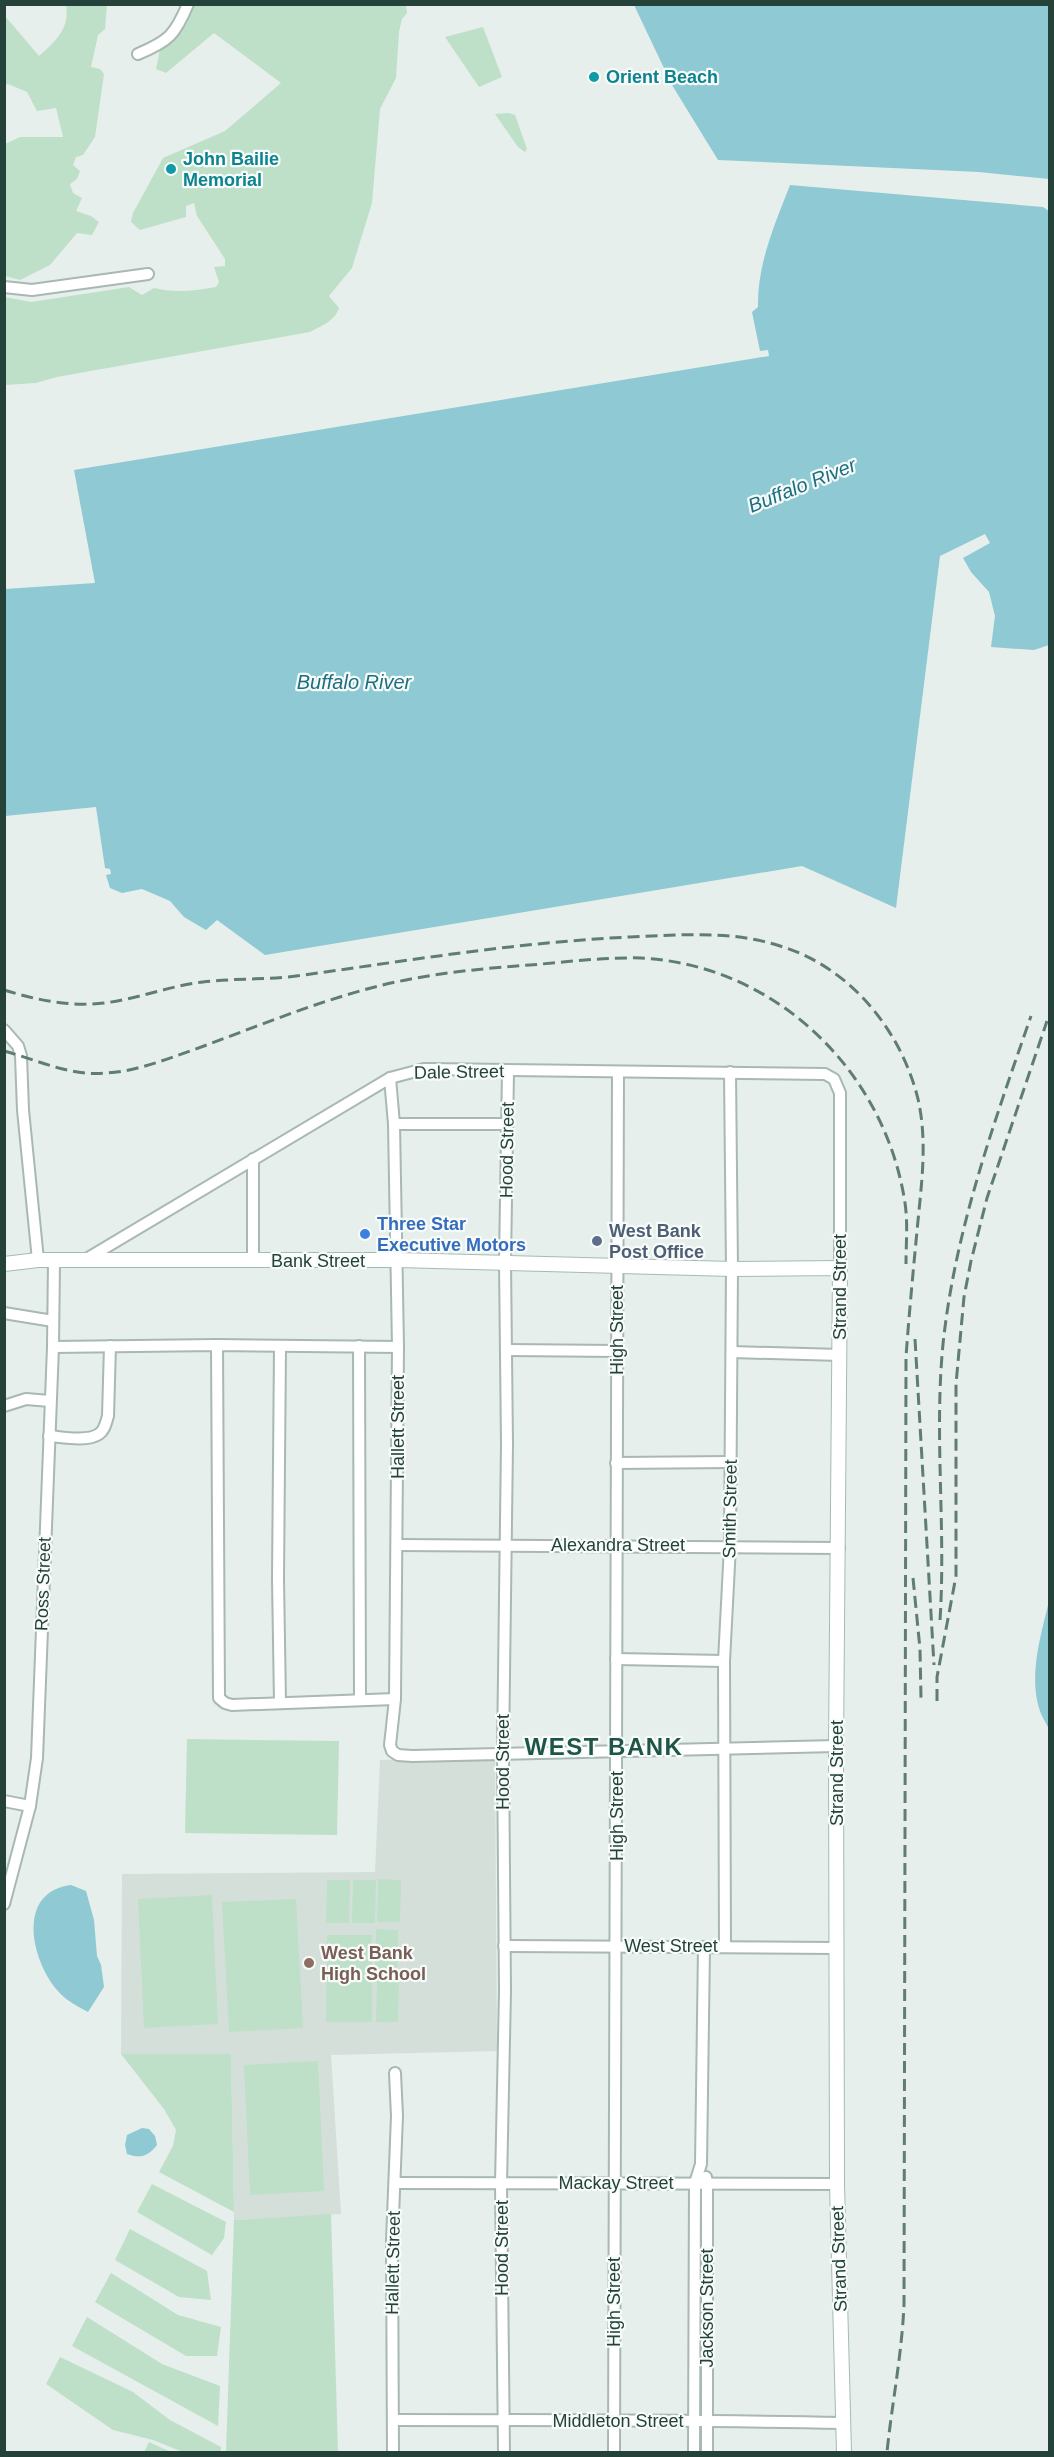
<svg xmlns="http://www.w3.org/2000/svg" width="1054" height="2457" viewBox="0 0 1054 2457" font-family="Helvetica,sans-serif">
<rect width="100%" height="100%" fill="#e6efeb"/>
<path fill="#d4dfda" d="M495,1757L497,2051L331,2055L341,2214L234,2220L231,2055L121,2054L122,1874L375,1872L380,1760Z"/>
<g fill="#bfe0c8">
<path d="M66,5H107L105,29L98,35L91,67L100,69L104,74L95,137L83,155L76,157L73,165L80,171L77,179L70,184L73,193L82,198L76,211L91,216L99,222L92,235L77,233L50,265L20,280L5,276V144L20,137H63L56,108L37,111L27,92L8,84L5,85V16L39,56C56,41 70,28 66,5Z"/>
<path d="M195,5H406L407,13L402,19L399,32L396,78L380,109L372,203L352,268L329,296L339,308C335,321 321,326 310,332L57,377L36,383L5,385V297L31,302L129,287L142,295L154,288C173,293 196,291 216,287L219,282L214,267L225,266V259L197,216L194,203L186,206V217L140,230L131,222L133,213L163,158L225,131L281,83L214,33L166,73L156,69L160,49C181,38 186,26 195,5Z"/>
<path d="M483,27L502,77L479,87L445,37Z"/>
<path d="M509,113L515,115L527,149L525,152L518,147L495,114Z"/>
<path d="M187,1739L339,1741L337,1835L185,1833Z"/>
<path d="M378,1879L401,1880L400,1922H377Z"/>
<path d="M327,1880H350L349,1923H326Z"/>
<path d="M353,1880H376L375,1923H352Z"/>
<path d="M212,1895L218,2024L144,2028L138,1899Z"/>
<path d="M296,1899L303,2028L229,2032L222,1902Z"/>
<path d="M376,1929L398,1930L397,1972H375Z"/>
<path d="M327,1935H372V2022H326Z"/>
<path d="M377,1979H399L398,2022H376Z"/>
<path d="M121,2054H231L234,2212L159,2172L173,2146L176,2130L164,2109Z"/>
<path d="M318,2061L324,2191L250,2195L244,2065Z"/>
<path d="M152,2184L226,2222L224,2238L212,2255L137,2212Z"/>
<path d="M331,2214L338,2452H226L234,2220Z"/>
<path d="M130,2229L207,2271L211,2300L179,2297L115,2260Z"/>
<path d="M111,2273L178,2315L221,2327L217,2356H186L95,2302Z"/>
<path d="M87,2317L162,2364L220,2386L218,2426L72,2346Z"/>
<path d="M60,2357L133,2392L170,2420L221,2447V2452H183L153,2440L113,2430L46,2384Z"/>
<path d="M149,2442L171,2452H144Z"/>
</g>
<g fill="#8ec9d4">
<path d="M634,5H1049V179L979,172L718,160L672,85Z"/>
<path d="M790,185L1043,207L1049,211V645L1034,650L991,647L995,616L989,592L971,572L963,558L990,543L985,534L940,556L896,908L802,866L265,955L217,920L206,930L184,917L170,901L142,889L122,893L110,888L106,875L111,874L110,869L105,868L96,807L5,816V589L95,583L74,470L769,356L768,350L760,351L752,312L758,307C757,264 775,224 790,185Z"/>
<path d="M1049,1601L1050,1729H1049C1046,1723 1041,1715 1039,1708C1029,1673 1041,1635 1049,1601Z"/>
<path d="M71,1885L86,1891L94,1920L97,1956L101,1965L104,1987L88,2012C77,2006 65,2000 57,1990C31,1959 16,1892 71,1885Z"/>
<path d="M142,2128L149,2129L155,2136L157,2145C148,2156 141,2159 127,2154L125,2145L127,2135Z"/>
</g>
<g fill="none" stroke-linecap="round" stroke-linejoin="round">
<defs>
<g id="street">
<path d="M138,54C169,41 175,35 188,4"/>
<path d="M4,287L32,290L148,274"/>
<path d="M4,1030L18,1046L21,1056L23,1110L38,1260"/>
<path d="M390,1078L394,1124L398,1347L395,1699L390,1745L392,1751L398,1755L412,1756L836,1746"/>
<path d="M394,1124H507"/>
<path d="M83,1261L390,1078L424,1069L825,1074L834,1079L840,1093V1268"/>
<path d="M253,1261V1159"/>
<path d="M4,1313L53,1321"/>
<path d="M217,1345L219,1698L225,1703L232,1705L395,1699"/>
<path d="M359,1346L360,1700"/>
<path d="M53,1347L217,1345L398,1347"/>
<path d="M280,1347L278,1579L280,1703"/>
<path d="M507,1350L617,1351"/>
<path d="M732,1352L840,1355"/>
<path d="M4,1406L26,1399L50,1401"/>
<path d="M49,1436C62,1437 87,1442 99,1434C105,1430 106,1422 108,1416L110,1346"/>
<path d="M616,1463L731,1462"/>
<path d="M397,1545L839,1548"/>
<path d="M616,1659L724,1661"/>
<path d="M4,1801L30,1806"/>
<path d="M4,1904L30,1806L37,1758L53,1347L54,1261"/>
<path d="M725,1945L724,1661L730,1546L732,1269L730,1072"/>
<path d="M504,1946L837,1948"/>
<path d="M706,2177L707,2183V2452"/>
<path d="M395,2183L837,2184"/>
<path d="M393,2420C543,2420 693,2420 843,2423"/>
<path d="M393,2452L392,2241L397,2116L395,2073"/>
<path d="M504,2452L501,2184L505,1991L503,1752L507,1444L505,1262L508,1071"/>
<path d="M614,2452L618,1072"/>
<path d="M694,2452L695,2183L701,2164L704,1947"/>
</g>
<path id="secondary" d="M4,1264L38,1260H397L732,1269L840,1268L836,1746L837,2184L844,2452"/>
</defs>
<use href="#street" stroke="#a8b8b2" stroke-width="14"/>
<use href="#secondary" stroke="#a4bbb3" stroke-width="16"/>
<use href="#street" stroke="#fff" stroke-width="10"/>
<use href="#secondary" stroke="#fff" stroke-width="14"/>
<g stroke="#5f7d75" stroke-width="3" stroke-dasharray="12 6" stroke-linecap="butt">
<path d="M4,990C37,1000 69,1007 104,1003C137,999 169,986 203,982C236,978 270,980 304,975C412,960 520,942 630,937C681,935 731,930 780,946C850,967 901,1030 918,1099C928,1143 921,1187 917,1231C913,1273 909,1315 906,1357L904,2304C902,2354 892,2403 887,2452"/>
<path d="M4,1051C38,1060 71,1077 107,1073C137,1071 164,1060 193,1050C248,1030 303,1007 360,991C415,975 474,969 530,965C567,962 605,957 641,958C776,965 885,1071 905,1203C908,1223 906,1244 906,1264"/>
<path d="M915,1339L934,1665"/>
<path d="M913,1578L920,1649L921,1698"/>
<path d="M940,1620C946,1528 934,1435 943,1344C955,1230 994,1123 1031,1016"/>
<path d="M937,1701V1677L956,1576V1384L964,1297L971,1261L987,1198L1047,1021"/>
</g>
</g>
<g fill="#0f9aa8" stroke="#f7fbf9" stroke-width="2">
<circle cx="594" cy="77" r="6"/>
<circle cx="171" cy="169" r="6"/>
</g>
<circle fill="#3f7fe0" stroke="#f7fbf9" stroke-width="2" cx="365" cy="1234" r="6"/>
<circle fill="#5c6f8a" stroke="#f7fbf9" stroke-width="2" cx="597" cy="1241" r="6"/>
<circle fill="#8d6e63" stroke="#f7fbf9" stroke-width="2" cx="309" cy="1963" r="6"/>
<g text-anchor="middle" stroke-width="4.5" stroke-linejoin="round" paint-order="stroke">
<g font-size="18" font-weight="bold" fill="#0d838f" stroke="#f7fbf9" text-anchor="start">
<text x="606" y="83">Orient Beach</text>
<text x="183" y="165">John Bailie<tspan x="183" dy="21">Memorial</tspan></text>
</g>
<g font-size="18" fill="#24423a" stroke="#f7fbf9">
<text transform="translate(459 1072) rotate(-1)" y="6">Dale Street</text>
<text transform="translate(507 1150) rotate(-89)" y="6">Hood Street</text>
<text x="318" y="1267">Bank Street</text>
<text transform="translate(840 1287) rotate(-90)" y="6">Strand Street</text>
<text transform="translate(617 1330) rotate(-90)" y="6">High Street</text>
<text transform="translate(398 1427) rotate(-90)" y="6">Hallett Street</text>
<text transform="translate(730 1509) rotate(-89)" y="6">Smith Street</text>
<text x="618" y="1551">Alexandra Street</text>
<text transform="translate(43 1584) rotate(-88)" y="6">Ross Street</text>
<text transform="translate(503 1762) rotate(-90)" y="6">Hood Street</text>
<text transform="translate(837 1773) rotate(-90)" y="6">Strand Street</text>
<text transform="translate(617 1816) rotate(-90)" y="6">High Street</text>
<text x="671" y="1952">West Street</text>
<text x="616" y="2189">Mackay Street</text>
<text transform="translate(502 2248) rotate(-90)" y="6">Hood Street</text>
<text transform="translate(839 2259) rotate(-92)" y="6">Strand Street</text>
<text transform="translate(393 2263) rotate(-89)" y="6">Hallett Street</text>
<text transform="translate(614 2302) rotate(-90)" y="6">High Street</text>
<text transform="translate(707 2308) rotate(-90)" y="6">Jackson Street</text>
<text x="618" y="2427">Middleton Street</text>
</g>
<g font-size="18" font-weight="bold" fill="#366cbe" stroke="#f7fbf9" text-anchor="start">
<text x="377" y="1230">Three Star<tspan x="377" dy="21">Executive Motors</tspan></text>
</g>
<g font-size="18" font-weight="bold" fill="#4e5e75" stroke="#f7fbf9" text-anchor="start">
<text x="609" y="1237">West Bank<tspan x="609" dy="21">Post Office</tspan></text>
</g>
<g font-size="18" font-weight="bold" fill="#785e54" stroke="#f7fbf9" text-anchor="start">
<text x="321" y="1959">West Bank<tspan x="321" dy="21">High School</tspan></text>
</g>
<g font-size="20" font-style="italic" fill="#1c6f80" stroke="#f7fbf9">
<text transform="translate(802 485) rotate(-22)" y="7">Buffalo River</text>
<text x="354" y="689">Buffalo River</text>
</g>
<g font-size="24" font-weight="bold" letter-spacing="1.5" fill="#1f5548" stroke="#f7fbf9">
<text x="604" y="1755">WEST BANK</text>
</g>
</g>
<rect width="1054" height="2457" fill="none" stroke="#24423a" stroke-width="12"/>
</svg>
